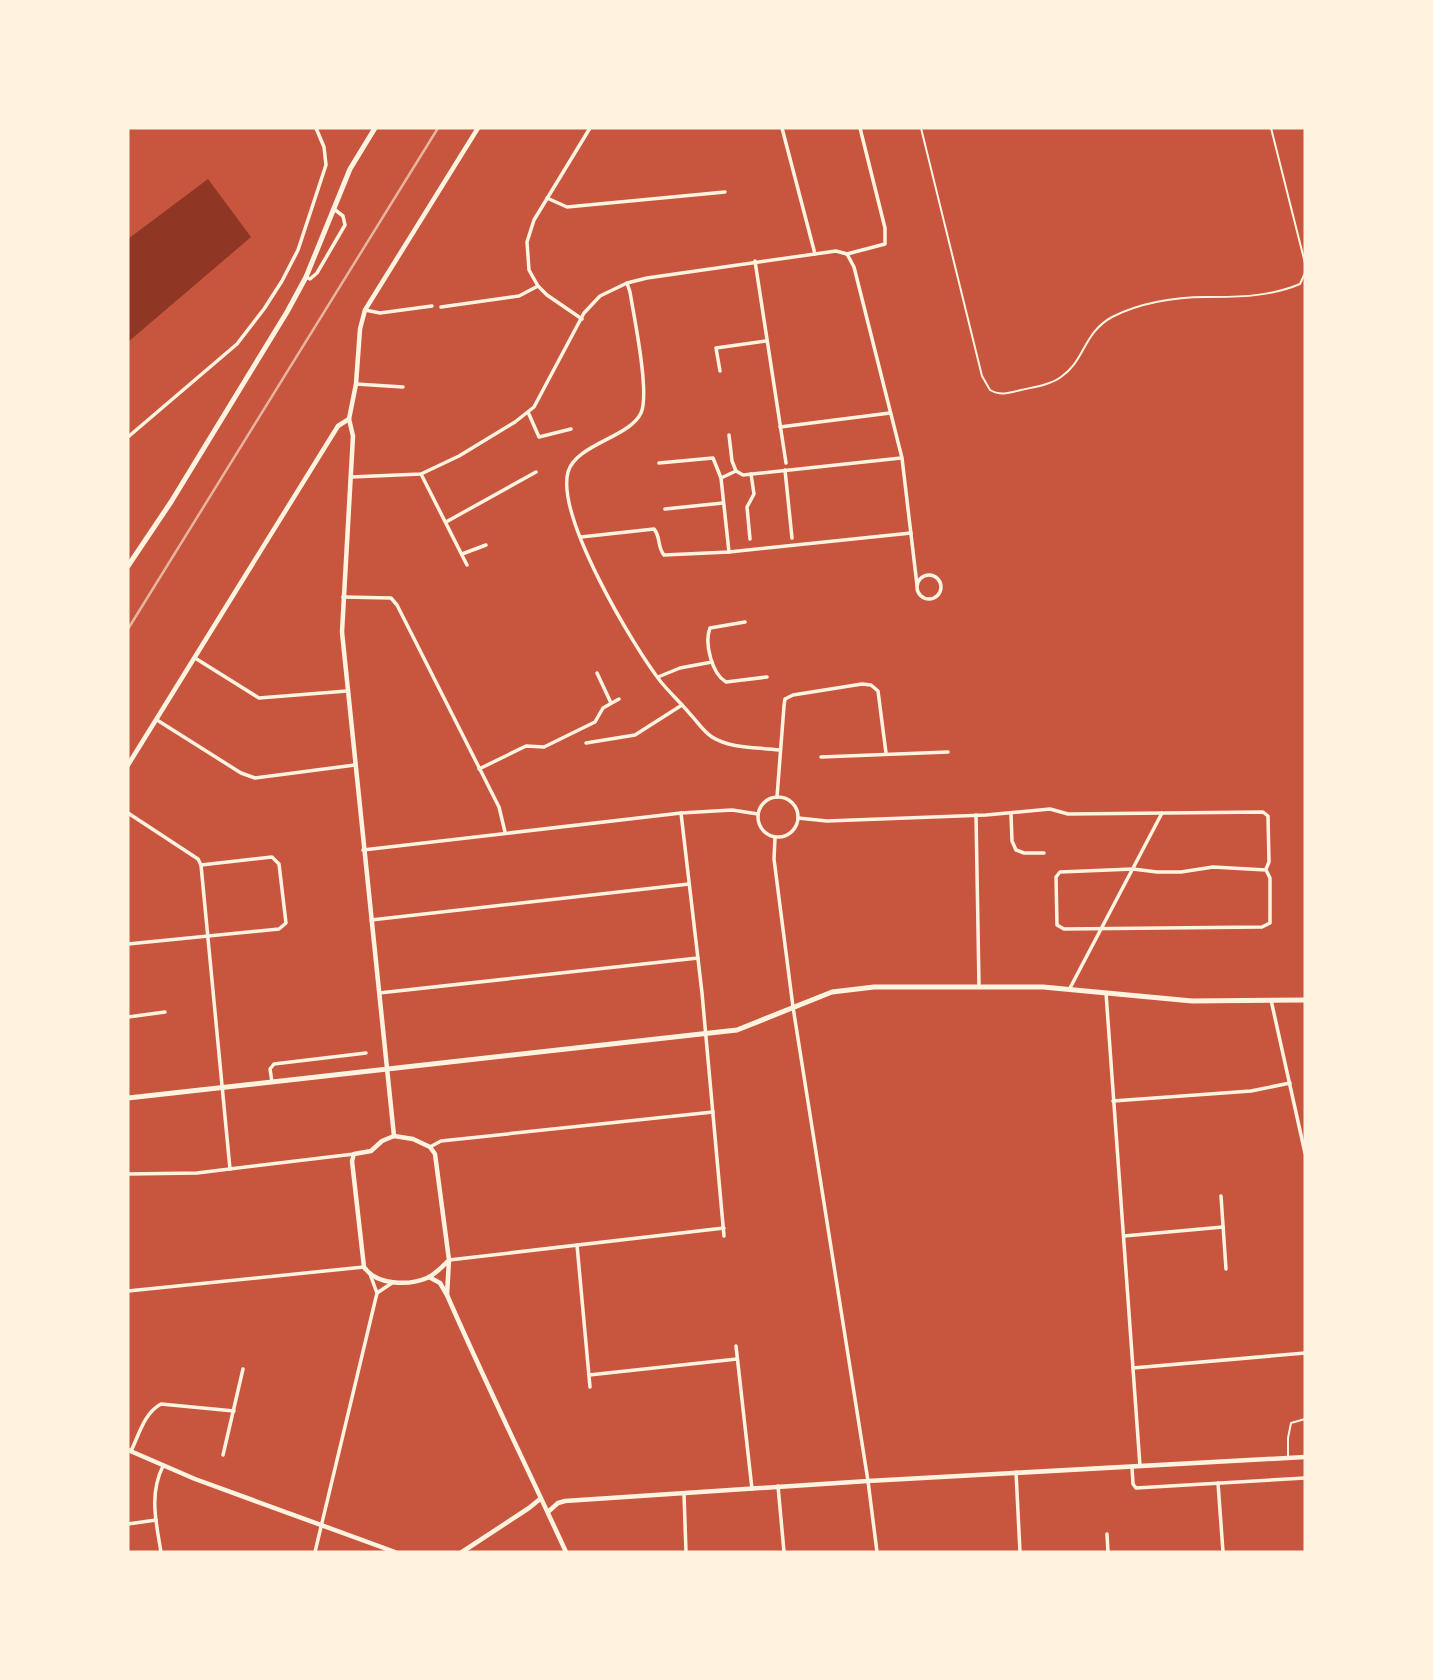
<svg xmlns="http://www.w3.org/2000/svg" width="1433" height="1680" viewBox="0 0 1433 1680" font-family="'DM Sans',sans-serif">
<rect width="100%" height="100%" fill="#c8553d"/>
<path fill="#8f3625" d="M208,179L251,237L128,342V239Z"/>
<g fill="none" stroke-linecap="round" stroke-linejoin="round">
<g stroke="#fff3e0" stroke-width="2">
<path d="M921,128L982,376L990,390C1000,396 1010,393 1021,390C1034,387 1050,385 1061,377C1085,361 1083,333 1112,317C1139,303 1175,297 1205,297C1238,297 1269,297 1300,284L1305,273V263L1271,128"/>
<path d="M1288,1458V1438L1291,1423L1305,1419"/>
</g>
<g stroke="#fff3e0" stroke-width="3.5">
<path d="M782,128L815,254"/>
<path d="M547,198L567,207L725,192"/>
<path d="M847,254L854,267L902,458L917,585"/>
<path d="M847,254L885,244V228L860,128"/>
<path d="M755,261L786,463"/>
<path d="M306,277L310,279L317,273L345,225L343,216L334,209"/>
<path d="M627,283L630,292C634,317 650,393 641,413C629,438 576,444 568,472C556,517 633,646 661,682C670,693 681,703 690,714C697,721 703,731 712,737C731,749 757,747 779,750"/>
<path d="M441,307L519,296L538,286"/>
<path d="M365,310L380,313L432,306"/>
<path d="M582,319L547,295L538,286L529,270L527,242L534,220L590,128"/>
<path d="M720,371L716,348L766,341"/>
<path d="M356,384L403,387"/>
<path d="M528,412L539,437L571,429"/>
<path d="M780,427L890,413"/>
<path d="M729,435L732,461L736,471L743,475L901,458"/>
<path d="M128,437L237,344L264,309L282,281L298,250L326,165L324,147L316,128"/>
<path d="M659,463L713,458L721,478"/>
<path d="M785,470L792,538"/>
<path d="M421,474L467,565"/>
<path d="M351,477L421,474L459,456L515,422L534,407L584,313L600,296L627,283L647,278L836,251L847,254"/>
<path d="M665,509L723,503"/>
<path d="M446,522L536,472"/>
<path d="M581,537L654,529C661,537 657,547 664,555L729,552L911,533"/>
<path d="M750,539L747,507L754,494L751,474"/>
<path d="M729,552L721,478L736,471"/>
<path d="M462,554L486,545"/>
<circle cx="929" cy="587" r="12"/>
<path d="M343,597L391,598L397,605L499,807L505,832"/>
<path d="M745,622L710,628C704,643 712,674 726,682L767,677"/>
<path d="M195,658L259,698L347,691"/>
<path d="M597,673L611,703"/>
<path d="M658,677L680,668L712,662"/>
<path d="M157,720L241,773L255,778L355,765"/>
<path d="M586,743L635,735L682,705"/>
<path d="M821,757L948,752"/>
<path d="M479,769L526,746L544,747L595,722L603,708L619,699"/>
<circle cx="778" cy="817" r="20"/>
<path d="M777,797L784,706L785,699L793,695L862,684L871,685L878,691L886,753"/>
<path d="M128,813L198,859L201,865L230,1169"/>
<path d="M681,813L702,993L724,1236"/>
<path d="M1011,814L1012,841L1016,850L1024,853H1044"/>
<path d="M976,815L979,986"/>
<path d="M798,818L827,821L986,815L1050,809L1068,814L1263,812L1268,816L1269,862L1266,869"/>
<path d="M775,838L774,859L793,1007L868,1481L877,1552"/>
<path d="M363,850L681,813L732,810L758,814"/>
<path d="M1213,867L1266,870L1270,878V923L1262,927L1064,929L1057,925L1056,877L1060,872L1133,869L1157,872H1181Z"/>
<path d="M371,920L689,884"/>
<path d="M128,944L279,929L286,923L279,864L272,857L201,865"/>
<path d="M1070,988L1162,813"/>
<path d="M379,993L698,958"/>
<path d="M1106,993L1140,1466"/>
<path d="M1271,1000L1305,1153"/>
<path d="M128,1017L165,1012"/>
<path d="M272,1082L270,1069L274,1064L366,1053"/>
<path d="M1113,1101L1251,1091L1290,1083"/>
<path d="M430,1147L441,1141L713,1112"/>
<path d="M128,1174L197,1173L354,1154"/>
<path d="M1221,1196L1226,1269"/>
<path d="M1124,1236L1223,1227"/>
<path d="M577,1245L590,1387"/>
<path d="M449,1260L724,1228"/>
<path d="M370,1274L377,1293"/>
<path d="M128,1291L364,1267"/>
<path d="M736,1346L752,1489"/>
<path d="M1133,1368L1305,1353"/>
<path d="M589,1375L737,1359"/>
<path d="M131,1451C139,1435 144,1413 161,1404L234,1411"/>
<path d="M223,1455L243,1369"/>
<path d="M1132,1467L1133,1484L1136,1488L1305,1478"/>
<path d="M1016,1472L1020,1552"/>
<path d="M1218,1483L1223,1552"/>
<path d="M778,1486L784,1552"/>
<path d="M684,1494L686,1552"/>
<path d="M128,1524L156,1520"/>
<path d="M1107,1534L1108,1552"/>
<path d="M161,1552C156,1522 149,1494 163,1466"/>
<path d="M315,1552L377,1293L392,1283"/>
</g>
<g stroke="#fff3e0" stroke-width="4.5">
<path d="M128,765L338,426L349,419"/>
<path d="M394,1136L342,632L353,436L349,419L356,384L360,329L365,310L478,128"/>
<path d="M429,1277L440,1283L447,1295C485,1382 527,1467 566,1552"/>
<path d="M447,1295L449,1260L435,1154L430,1147L413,1139L394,1136L382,1141L371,1151L354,1154L352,1161L364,1267C376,1285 408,1286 427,1278C436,1274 442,1267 449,1260"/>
<path d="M128,1450L195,1479L395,1552"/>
<path d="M549,1511L558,1503L565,1501L868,1481L1305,1457"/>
<path d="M462,1552L529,1508L540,1499"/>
</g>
<path stroke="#fff3e0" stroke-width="5" d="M128,1098L737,1030L832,992L874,987H1043L1192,1001L1305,1000"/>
<path stroke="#fff3e0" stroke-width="5" d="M128,566L171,502L287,312L306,277L350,169L375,128"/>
<path stroke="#e9b49f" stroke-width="2.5" d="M128,629L438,128"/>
</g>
<rect width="1433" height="1680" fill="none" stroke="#fff3e0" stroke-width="259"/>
</svg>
